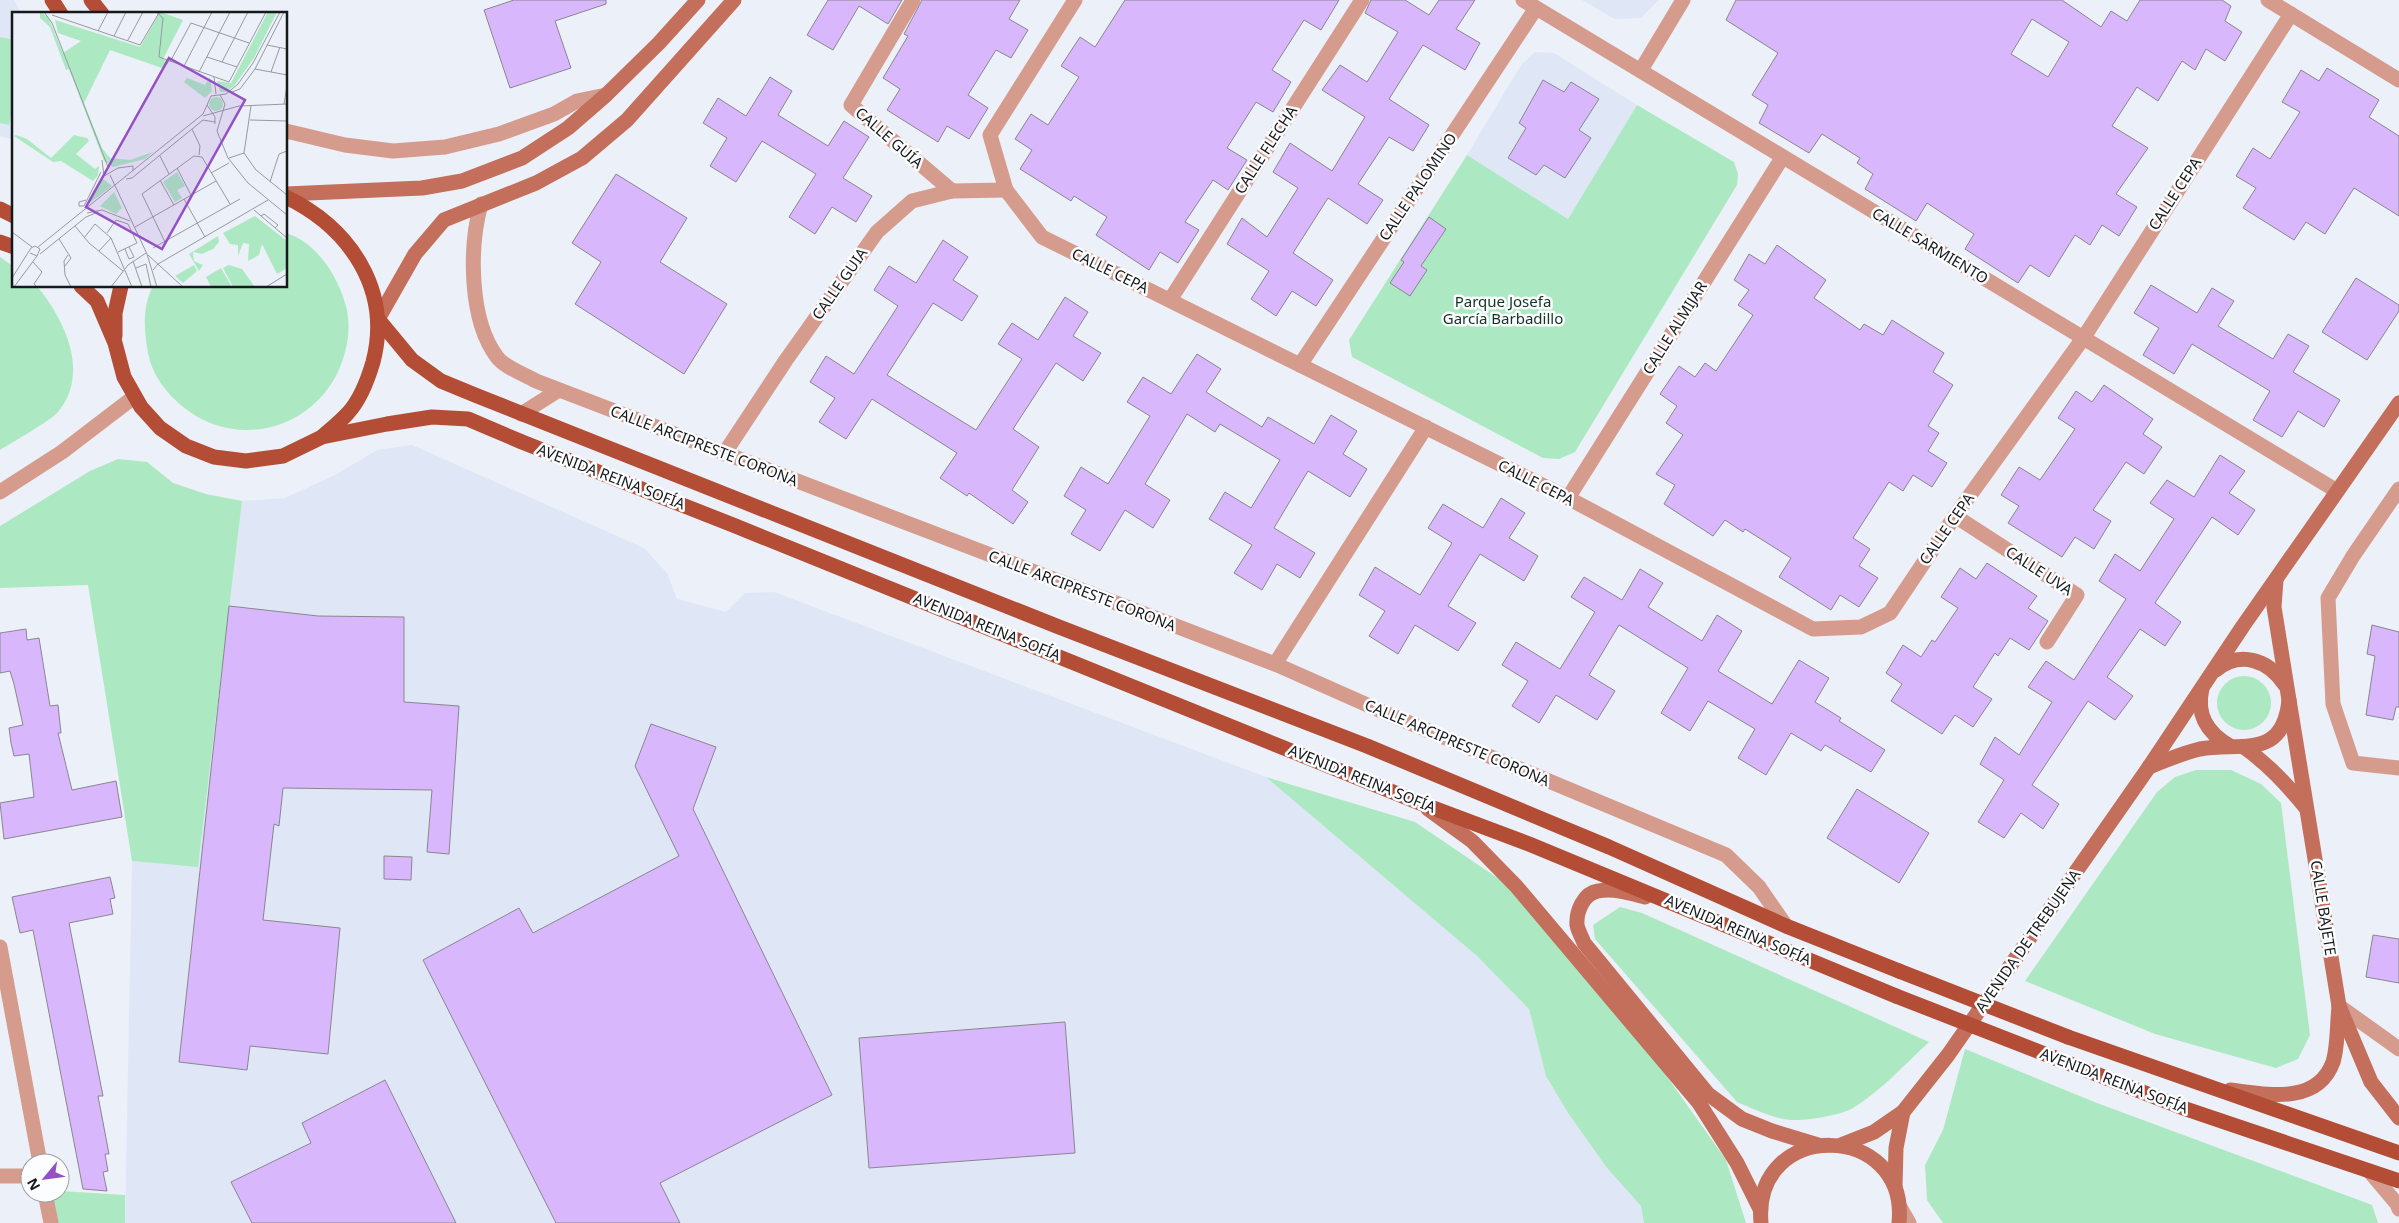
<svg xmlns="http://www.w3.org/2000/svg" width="2399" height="1223" viewBox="0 0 2399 1223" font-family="'Noto Sans',sans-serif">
<rect width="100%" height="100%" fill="#ecf0f9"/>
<g fill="#dfe6f6">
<path d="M0,0H14L22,14H14V140L0,136Z"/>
<path d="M1582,0H1659L1641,18L1615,19Z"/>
<path d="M1535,52L1554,53L1637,105L1568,219L1467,155L1521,65Z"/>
<path d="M412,445L644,548L667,573L677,599L726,612L745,593L774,592L1266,777L1477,956L1529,1009L1546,1076L1568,1113L1607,1168L1641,1206L1644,1223H125L132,861L198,866L242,501L285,498L337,474L377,450Z"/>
</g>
<g fill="#ace9c2">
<path d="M0,37L14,40V103L9,125L0,123Z"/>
<path d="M1637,105L1734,162L1738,174L1737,185L1575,452L1559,459L1543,458L1352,357L1349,340L1467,155L1568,219Z"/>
<path d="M286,233C316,242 337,275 345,303C351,322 349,343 342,362C318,429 237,452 182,406C165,392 152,374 148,353C144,330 142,307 153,286H286Z"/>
<path d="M0,257L14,267V286H37C64,319 91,373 58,412C50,421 13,442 0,450Z"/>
<path d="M118,459L147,462L173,483L206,494L242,501L198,867L132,861L88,585L0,588V526L90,471Z"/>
<circle cx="2244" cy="703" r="27"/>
<path d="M2196,770H2231L2261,784L2281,803L2310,1035L2298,1059L2276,1068L2155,1034L2025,981L2157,792L2175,777Z"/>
<path d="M1266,777L1415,822L1505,883L1646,1047L1726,1160L1746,1223H1644L1641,1206L1607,1168L1568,1113L1546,1076L1529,1009L1477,956Z"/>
<path d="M1620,907L1642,913L1929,1042C1905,1064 1881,1091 1853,1108C1841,1115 1807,1121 1792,1120C1774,1119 1754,1109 1737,1102L1595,939L1593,925Z"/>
<path d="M1965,1049L2097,1103L2372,1205L2378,1223H1943L1927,1200L1925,1165L1943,1130Z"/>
<path d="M60,1191L125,1195V1223H51L46,1193H60Z"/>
</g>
<g fill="#d9b7fd" stroke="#8a868e" fill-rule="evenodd">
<path d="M514,0H606V4L555,21L571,68L510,88L484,10Z"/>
<path d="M828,0H902L888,24L859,6L833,50L807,35Z"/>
<path d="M922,0H1020L1009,19L1028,30L1011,58L996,50L968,95L988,108L969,139L947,126L938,142L887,110L900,89L883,78L908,36L904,34Z"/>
<path d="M1125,0H1339L1321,30L1304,20L1272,70L1291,82L1273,112L1256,102L1227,148L1247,160L1228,190L1213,180L1185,222L1199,230L1178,263L1160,252L1149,270L1096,235L1107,217L1074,196L1071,201L1020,169L1032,150L1015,139L1031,114L1048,125L1079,77L1061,66L1080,37L1095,47Z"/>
<path d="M1371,0H1405L1429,15L1439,0H1475L1456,29L1480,43L1465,70L1423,45L1389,99L1429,125L1413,151L1389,137L1358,184L1383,200L1367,224L1328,198L1293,253L1333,280L1316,306L1292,291L1276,316L1251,299L1269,271L1227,244L1242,218L1267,237L1298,188L1273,172L1290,143L1332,171L1365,117L1322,90L1340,65L1367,82L1398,32L1365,13Z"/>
<path d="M1736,0H2062L2101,27L2111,11L2127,21L2140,0H2222L2231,6L2225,21L2242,32L2225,61L2206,49L2195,70L2182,61L2158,101L2137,87L2112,126L2148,148L2116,194L2137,207L2119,236L2102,225L2090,245L2075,235L2049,277L2030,265L2018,283L1965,249L1974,234L1927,203L1916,221L1865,189L1873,174L1857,163L1860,158L1822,134L1809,153L1759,123L1768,105L1752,95L1778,53L1726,20ZM2032,19L2069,42L2048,77L2011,54Z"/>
<path d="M2327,68L2379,100L2369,117L2399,136V216L2354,188L2325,234L2306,222L2294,240L2243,208L2256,188L2236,176L2253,148L2270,159L2300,112L2282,102L2301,70L2319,81Z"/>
<path d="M770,77L792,91L778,115L828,146L844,121L869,137L843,178L872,196L856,222L832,207L815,234L789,217L816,174L762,141L736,182L710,166L727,138L703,123L718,98L746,116Z"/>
<path d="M1543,80L1564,92L1571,82L1599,99L1579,130L1591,138L1565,178L1544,165L1536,175L1508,158L1526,128L1519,123Z"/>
<path d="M616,174L687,218L660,262L727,304L684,374L575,304L601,262L572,243Z"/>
<path d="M1429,217L1446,229L1421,266L1427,270L1410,296L1390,283L1404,262L1401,260Z"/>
<path d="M943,240L968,257L953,280L978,296L962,321L933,303L887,375L976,430L1022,359L998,344L1012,323L1038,340L1065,297L1088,312L1073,336L1101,353L1083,381L1056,363L1013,429L1039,447L1012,490L1028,502L1013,524L969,493L967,496L940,478L957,453L872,399L846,439L819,422L835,398L810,382L826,356L854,374L898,306L874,290L889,266L916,283Z"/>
<path d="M1777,245L1826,280L1814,298L1860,330L1864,324L1883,335L1892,320L1944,353L1933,372L1953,385L1928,426L1939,433L1928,451L1947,463L1932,487L1913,475L1903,491L1889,482L1853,538L1870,549L1859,566L1878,578L1859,607L1840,595L1831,610L1779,577L1791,558L1745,529L1743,532L1725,520L1713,536L1664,504L1675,485L1656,474L1683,435L1666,423L1677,406L1660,394L1679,366L1695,377L1705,363L1716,371L1753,315L1738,305L1749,290L1734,280L1749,254L1765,264Z"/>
<path d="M2356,278L2399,305V311L2367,360L2322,332Z"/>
<path d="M2151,285L2197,313L2212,288L2234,301L2218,326L2273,359L2288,334L2309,346L2293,372L2340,400L2324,427L2298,411L2282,437L2253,420L2270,391L2192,344L2174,374L2143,355L2159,328L2134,313Z"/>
<path d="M1197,354L1221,369L1206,392L1262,427L1268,417L1314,444L1331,415L1357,431L1343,454L1367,469L1350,497L1308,471L1274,528L1315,553L1300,578L1277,564L1262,590L1234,573L1252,545L1209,519L1225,492L1251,508L1280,460L1220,424L1215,432L1187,414L1145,484L1170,500L1153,528L1125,510L1100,551L1071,534L1086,510L1064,496L1081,467L1108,484L1150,416L1127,402L1143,377L1171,394Z"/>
<path d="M2104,385L2153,419L2143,434L2162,447L2144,474L2126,462L2093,510L2111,521L2094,549L2075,537L2062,557L2008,523L2019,506L2001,495L2019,467L2040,480L2075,429L2058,418L2076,391L2092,402Z"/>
<path d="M2220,455L2245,471L2229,493L2255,510L2238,535L2212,517L2155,603L2181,622L2165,646L2140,629L2107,677L2133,696L2115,720L2088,701L2032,785L2059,804L2043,829L2021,813L2004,838L1978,822L2004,780L1980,764L1995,737L2019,755L2052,702L2028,687L2046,661L2074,680L2126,599L2099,581L2115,554L2140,571L2174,519L2150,503L2167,480L2194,497Z"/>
<path d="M1501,498L1525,513L1509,538L1538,556L1524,581L1480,554L1448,606L1476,623L1458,651L1415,625L1398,654L1369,636L1385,611L1359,595L1375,567L1420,595L1452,543L1428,528L1443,504L1483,528Z"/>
<path d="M1987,563L2037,596L2028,608L2048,621L2029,650L2010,638L1998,656L1995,653L1973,687L1992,699L1973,727L1955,715L1942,734L1891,701L1902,684L1886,673L1903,645L1921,657L1932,640L1935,642L1958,608L1941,597L1960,568L1976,579Z"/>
<path d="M1640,569L1663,583L1648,607L1702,641L1717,615L1742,631L1718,671L1772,704L1799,660L1829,678L1815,702L1841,718L1839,721L1885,750L1871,772L1825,745L1821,751L1791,733L1766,775L1738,758L1755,729L1708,701L1690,731L1661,713L1688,668L1619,625L1589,675L1615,691L1597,720L1556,695L1539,723L1512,706L1528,681L1502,665L1516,642L1560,669L1595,612L1571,597L1584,577L1622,600Z"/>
<path d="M229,606L318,616L404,617V702L459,706L449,854L427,852L432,790L283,788L279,826L274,824L263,920L340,928L328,1054L250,1046L247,1070L179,1062Z"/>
<path d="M2372,625L2399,632V707H2396L2393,720L2366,715L2375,656L2367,654Z"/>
<path d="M26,629L27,640L39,638L50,706L58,705L61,733H58L72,790L116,781L122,817L4,839L0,803L34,797L29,754L14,756L11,743L9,728L23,725L14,684L10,671L0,673V633Z"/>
<path d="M651,724L716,747L693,809L832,1095L660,1183L680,1223H556L423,960L519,908L533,933L679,856L635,766Z"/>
<path d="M1857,789L1929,833L1899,883L1827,838Z"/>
<path d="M384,856L412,857L411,880L384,879Z"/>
<path d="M110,877L115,898L110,899L113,914L69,923L103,1096H98L109,1154H105L108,1171L103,1172L107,1191L83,1189L33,930L20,933L12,897Z"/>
<path d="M2373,935L2399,939V983L2366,977Z"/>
<path d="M1065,1022L1075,1153L869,1168L859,1038Z"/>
<path d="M385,1080L456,1223H252L231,1182L311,1143L302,1123Z"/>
</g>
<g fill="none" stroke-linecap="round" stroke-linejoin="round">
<g stroke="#d59b8c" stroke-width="15">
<path d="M913,0L851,105L952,191"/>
<path d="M1170,300L1362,0"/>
</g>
<g stroke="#d59b8c" stroke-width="15">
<path d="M1075,0L990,135L1006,190L1042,237L1568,498L1813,629L1861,627L1890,613L1955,516L2084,337L2291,14"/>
<path d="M1523,0L2337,491"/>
<path d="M2268,0L2399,80"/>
<path d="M1641,70L1683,0"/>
<path d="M286,131L345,145L393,151L445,147L499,134L554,114L577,101L606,95"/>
<path d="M481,204C469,247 469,320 497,357C504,367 524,374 536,381L1275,664L1381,711L1726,855L1759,887L1786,926"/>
<path d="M1300,365L1536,8"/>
<path d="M521,414L559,390"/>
<path d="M724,454L786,360L877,232L912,201L952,191L1006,190"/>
<path d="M2399,489L2353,556L2328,598L2333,704L2353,763L2399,768"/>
<path d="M0,492L62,452L134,397"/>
<path d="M1568,498L1782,158"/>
<path d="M1955,516L2077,595L2047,642"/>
<path d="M1275,664L1426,427"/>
<path d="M0,947L40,1163"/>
<path d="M2339,1006L2399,1049"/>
<path d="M2370,1172L2397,1204L2399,1209"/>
<path d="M0,1176H30"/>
<path d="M45,1193L51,1223"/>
</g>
<path stroke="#d59b8c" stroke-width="15" d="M1901,1209L1909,1223"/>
<g stroke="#c36f5b" stroke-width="15">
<path d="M286,194L422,188L462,181L522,158L568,128L606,95L659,43L698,0"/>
<path d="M378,319L415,254L444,220L536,183L582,158L627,120L734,0"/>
<path d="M2216,670C2240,650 2269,660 2285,685"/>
<path d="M2202,688C2196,715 2207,733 2230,746"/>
<path d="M2289,700L2339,1006L2371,1082L2399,1118"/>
<path d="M2245,748C2269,765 2287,785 2306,808"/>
<path d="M2149,767C2166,760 2183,753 2200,749C2242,742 2283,760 2289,700L2274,607L2276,580"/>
<path d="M1428,809L1472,841L1516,886L1699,1103L1737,1163L1760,1209"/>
<path d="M1645,897C1630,893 1614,888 1598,891C1584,893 1576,911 1577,925C1578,931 1582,937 1584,943L1708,1094L1742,1119L1772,1131L1818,1145"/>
<path d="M2230,1090C2265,1094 2317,1106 2333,1062C2338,1046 2337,1024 2339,1007"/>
<path d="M1841,1145L1874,1132L1903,1112L1948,1055L2149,767L2243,626L2399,403"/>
<path d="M1895,1186L1896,1148L1903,1112"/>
<path d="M1761,1223C1752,1118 1909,1121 1899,1223"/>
</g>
<g stroke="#b44d36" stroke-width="15">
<path d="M52,0L61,14"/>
<path d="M91,0L102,14"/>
<path d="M286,197C350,228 392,290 373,362C368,379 361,399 348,413C341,421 331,429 323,436"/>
<path d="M0,209L14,216"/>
<path d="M0,242L14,247"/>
<path d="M81,286L97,301L115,343L124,377L141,407L160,428L186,446L214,457L246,461L283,456L322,437L387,424L432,417L468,419L522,442L733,525L1420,803L1529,844L1896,996"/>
<path d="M378,319L412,360L441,381L475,395L1059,627L1367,746L1609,847L1786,926L1899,971"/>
<path d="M115,336V313L121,286"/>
<path d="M2068,1037L2399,1153"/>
<path d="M2055,1058L2186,1109L2399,1181"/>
</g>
<g stroke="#b44d36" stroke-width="15">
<path d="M1899,971L2068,1037"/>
<path d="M1896,996L2055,1058"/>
</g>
</g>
<g text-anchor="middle" stroke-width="5" stroke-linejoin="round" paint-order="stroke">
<g font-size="15" fill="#17181b" stroke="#fcfdff">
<text transform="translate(889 138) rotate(41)" y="5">CALLE GUÍA</text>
<text transform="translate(1266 150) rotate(-57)" y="5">CALLE FLECHA</text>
<text transform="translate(1418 187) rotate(-56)" y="5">CALLE PALOMINO</text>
<text transform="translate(2175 194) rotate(-57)" y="5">CALLE CEPA</text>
<text transform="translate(1930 246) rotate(31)" y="5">CALLE SARMIENTO</text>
<text transform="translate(1110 271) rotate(26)" y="5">CALLE CEPA</text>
<text transform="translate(840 284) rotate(-55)" y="5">CALLE GUIA</text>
<text transform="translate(1675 328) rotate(-58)" y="5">CALLE ALMIJAR</text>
<text transform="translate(704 446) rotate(21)" y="5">CALLE ARCIPRESTE CORONA</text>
<text transform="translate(611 477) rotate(21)" y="5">AVENIDA REINA SOFÍA</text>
<text transform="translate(1536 483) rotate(27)" y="5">CALLE CEPA</text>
<text transform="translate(1947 529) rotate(-55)" y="5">CALLE CEPA</text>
<text transform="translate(2039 571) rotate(33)" y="5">CALLE UVA</text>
<text transform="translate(1082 591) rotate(21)" y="5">CALLE ARCIPRESTE CORONA</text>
<text transform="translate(987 627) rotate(22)" y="5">AVENIDA REINA SOFÍA</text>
<text transform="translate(1457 743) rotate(23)" y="5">CALLE ARCIPRESTE CORONA</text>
<text transform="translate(1362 779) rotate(22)" y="5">AVENIDA REINA SOFÍA</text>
<text transform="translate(2323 908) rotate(81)" y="5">CALLE BAJETE</text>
<text transform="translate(1738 930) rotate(23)" y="5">AVENIDA REINA SOFÍA</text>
<text transform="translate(2028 941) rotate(-55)" y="5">AVENIDA DE TREBUJENA</text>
<text transform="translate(2114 1081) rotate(21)" y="5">AVENIDA REINA SOFÍA</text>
</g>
<g font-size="15" fill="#123421" stroke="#fcfdff">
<text x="1503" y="307">Parque Josefa<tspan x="1503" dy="17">García Barbadillo</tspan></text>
</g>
</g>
<g transform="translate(12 12)">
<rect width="275" height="275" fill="#ecf0f9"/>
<path d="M28,0L36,5L51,41L69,29L46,21L43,8L128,35L148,0L171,8L151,47L157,50L154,54L150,56L98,38L72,91L90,136L98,146L118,148L141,140L133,147L101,155L92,149L57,57L54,58L38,15L28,6ZM256,0H265L242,46L222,74L214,80H208L205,69L219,71ZM198,65L200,79L193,86L172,70L175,66L193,73ZM197 92a7 7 0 1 1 14 0a7 7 0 1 1-14 0ZM4,123L15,127L39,146L62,123L75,126L77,129L64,142L83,157L87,154L86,163L81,169L49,149L41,150L2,124ZM165,160L173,174L165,178L170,186L163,190L151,170ZM90,166L100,174L75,193L76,189ZM102,180L110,196L104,202L88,194ZM243,204L275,229V256L265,262L250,232L247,243L236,249L237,232L231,231L226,244V233L218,232L211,221ZM206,224L207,230L201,237L190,242L181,240L182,249L191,253L187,259L177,242ZM182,253L185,259L171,271L163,264ZM217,253L230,257L243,275H221L211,256ZM209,256L220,275H199L194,265Z" fill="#ace9c2"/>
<path fill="none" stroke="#979aa0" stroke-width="1" d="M32,0L40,11L96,155M144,0L151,6L147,45L217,70L254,0M40,3L128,33L147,1M86,19L96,0M102,24L114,0M116,28L131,0M255,33L275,37M195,45L225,55M158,50L179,11L237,31M210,50L236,0M172,54L200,0M243,57L275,63M187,60L218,0M259,60L268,35M202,65L204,82M220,80L228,77L243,57L272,0M208,83L213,92L205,119L216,146L236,171L275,203M272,92L275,74M195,93L203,105V112M191,104L227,94L275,92M238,108L275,109M180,117L188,134L187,143M232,141L244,158L275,183M232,141L239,94M148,144L157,162M217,146L232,141M90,148L92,164L106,156L121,154V159M165,156L179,183M199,161L217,151M98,163L135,242L145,275M114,167L120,166L191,108L203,110M148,168L162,193M258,170L267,142L275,139M172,187L193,225M74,188L67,190V194H72L89,160M242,198L275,226M75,201L90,198L118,209M249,204L252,202L266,213L263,216M63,214L77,231L111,259M123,215L204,169M0,220L20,235M95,221L104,208L116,212L125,231L106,240M72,226L83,212L99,226L120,275M47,227L59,246L53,254M153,230L130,182L182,144L190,145L218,192M26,235L191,102L199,84L214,82L226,72L241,51L268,0M141,236L228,187M113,237L117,247L122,245L117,235M87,239L99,226M28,242L74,205L86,200M56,243L52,249L53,263L59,275M136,243L171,275M121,249L130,275M21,250L30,260L22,272L25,275M124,256L134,252L139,275M141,258L146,252L256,188M0,266L19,236L23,234L28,237L25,244L18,241M2,275L25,244M99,275L116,253L134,241M254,275L275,262"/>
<path fill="#9550c5" fill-opacity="0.15" stroke="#9550c5" stroke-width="2.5" d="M157,46L233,88L150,237L74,195Z"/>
<rect width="275" height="275" fill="none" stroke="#17181b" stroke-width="2.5"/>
</g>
<g transform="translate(45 1178) rotate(241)"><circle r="24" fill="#fcfdff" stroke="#a0a1a4"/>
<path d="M0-4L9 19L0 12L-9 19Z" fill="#9550c5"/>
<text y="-8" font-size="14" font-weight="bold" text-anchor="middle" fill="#17181b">N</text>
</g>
</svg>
